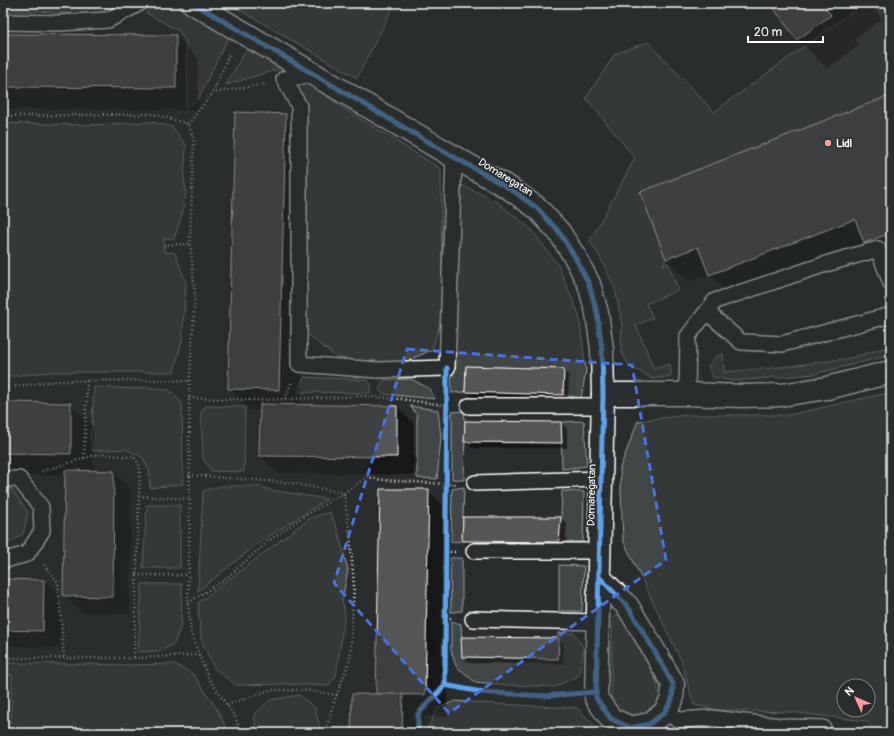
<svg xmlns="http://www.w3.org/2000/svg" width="894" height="736" viewBox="0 0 894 736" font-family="Pangolin,sans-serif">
<rect width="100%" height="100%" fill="#2a2d2e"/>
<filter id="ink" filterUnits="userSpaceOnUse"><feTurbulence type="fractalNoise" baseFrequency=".025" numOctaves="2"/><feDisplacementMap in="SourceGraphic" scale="8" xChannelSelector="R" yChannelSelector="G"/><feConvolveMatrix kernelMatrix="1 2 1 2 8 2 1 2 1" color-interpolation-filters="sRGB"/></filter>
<g filter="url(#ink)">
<g fill="#414445" stroke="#a0a2a2" fill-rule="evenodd">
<path d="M3,3H124L117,9L97,15L37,11L3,12Z"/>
<path d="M156,3H173L229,36L198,99L185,108L188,89L186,43L179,31L146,13Z"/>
<path d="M228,3H395L357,78Z"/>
<path d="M864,3H891V95L640,192L666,259L663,265L668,263L678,290L646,304L653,318L636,325L654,369L670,364L671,376L653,379L629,366L621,351L622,324L615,288L601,259L590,241L635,158L586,98L615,54L648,42L714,112Z"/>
<path d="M248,46L282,68L226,85Z"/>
<path d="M303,78L349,112L441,169L442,318L432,350L404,362L340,360L306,333L307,116L292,83Z"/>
<path d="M151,122L172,127L186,145L184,177L186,193L182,214L174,239L164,238V252L175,253L186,283L182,340L174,372H50L3,377V123L90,125Z"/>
<path d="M458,183L497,202L531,229L558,265L579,315L586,371L581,398L563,395L564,369L466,366L465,392L451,393Z"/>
<path d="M891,346V355L814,374L733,381L713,377L708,366L716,357L723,354L724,372L782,367L851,358Z"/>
<path d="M305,377L367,380L371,384L370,393L299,392L300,383Z"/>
<path d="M411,379L430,389L435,399L384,394L379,390L384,380Z"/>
<path d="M94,387L136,389L145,387L169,390L182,403L183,484L150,488L149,470L142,457L126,449L92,451L90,436L92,426Z"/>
<path d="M891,391V733H877L866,721L788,712L719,710L694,705L681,660L623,540L620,468L638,421L685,415H789L887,393ZM844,686H868V710H844Z"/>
<path d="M205,406L245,407L244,472L211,471L203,458L201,413Z"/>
<path d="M410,406L438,410L441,437L437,479L417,478V415Z"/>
<path d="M464,411L465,421L464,480L452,479V412Z"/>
<path d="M584,421L587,466L562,469L561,422Z"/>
<path d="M221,486H258L273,491H276L327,499L260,542L198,591L203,491Z"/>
<path d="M464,487L463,517L462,541L451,542L452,489Z"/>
<path d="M12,489L28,513L23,534L6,545H3V490Z"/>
<path d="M562,491L584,492L583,542H559L561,517Z"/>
<path d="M147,505H180V568H143Z"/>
<path d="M330,512L338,531L348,570L342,600L345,612L336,676L328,686L285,684L236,685L214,668L201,639L198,603L310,518Z"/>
<path d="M450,558H462V611L451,612Z"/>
<path d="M559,565L584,566L582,611H559Z"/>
<path d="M142,584H182L181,626L174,644L161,651L138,652Z"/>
<path d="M619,614L625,617L656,681L660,698L654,708L638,716L623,712L613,704L611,694L612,624L613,617Z"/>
<path d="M451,621L461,624L463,657L558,659V633H574L584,649L579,675L555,687L510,685L475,682L456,666L451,650Z"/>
<path d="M13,663L131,665L174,664L193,674L216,707L229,733H3V723L11,722L12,675L3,674V664Z"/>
<path d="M299,695L315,708L321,733H255V714L270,700Z"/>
<path d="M455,701L477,703L577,708L598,729L605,733H428V728L437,709Z"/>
<path d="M691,727H728L739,733H690Z"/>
</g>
<g fill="#0007">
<path d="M766,3H869L882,19L855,39L859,45L827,69L798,39L780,15H779Z"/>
<path d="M3,35L176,36L198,58V110L3,109Z"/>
<path d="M891,96V263L867,245L732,297L710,273L689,281L666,259Z"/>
<path d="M286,115L308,137L301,405L397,406L414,424V475L277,473L260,455V411H251L229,388Z"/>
<path d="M563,370L569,376L568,401L472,397L466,391Z"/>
<path d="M3,403L71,404L93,427V472H114L131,490L130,614L82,613L64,596L66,475H3Z"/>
<path d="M561,423L567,429V448H471L465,442Z"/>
<path d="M428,490L451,513L447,717L424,716V733H352L377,695Z"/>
<path d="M464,518H561L567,524L565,547H469L463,541Z"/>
<path d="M3,580L44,581L61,598L60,648L3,646Z"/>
<path d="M558,639L564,644L563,664L469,663L463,657Z"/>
</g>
<g fill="#555758" stroke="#fff">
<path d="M770,3H835L826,9L831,15L797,40Z"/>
<path d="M3,34L176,35V88L3,87Z"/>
<path d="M891,95V233L864,243L855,219L709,275L698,247L666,259L640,192Z"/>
<path d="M235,112L286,114L279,390L228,389Z"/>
<path d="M466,366L564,369L563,395L465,392Z"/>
<path d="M3,402L71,403V454L3,453Z"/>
<path d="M260,404L397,406V457L259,456Z"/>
<path d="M465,421L561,422L562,443L464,442Z"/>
<path d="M65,470L114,471L113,597L63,596Z"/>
<path d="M380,489H429L425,695L376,694Z"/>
<path d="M463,517H561L559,542L462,541Z"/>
<path d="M3,579L44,580L43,631L3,630Z"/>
<path d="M461,637L559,638L558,659L462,657Z"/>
<path d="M352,694H403L402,733H351Z"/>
</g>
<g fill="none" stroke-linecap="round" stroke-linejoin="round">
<defs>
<g id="service">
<path d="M3,22L59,23L108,20L140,3"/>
<path d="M314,74L284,79L299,106V364L378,370L447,368L454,157"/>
<path d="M707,312L741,342L782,344L891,315"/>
<path d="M687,394L688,336L715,301L829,263L878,249L891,283"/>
<path d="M469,406H603"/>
<path d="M3,479H19L41,507L42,531L27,554L5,560H3"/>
<path d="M475,483L601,479"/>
<path d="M474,551H599"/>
<path d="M473,619L598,622"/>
<path d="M664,713L680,720L711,718L789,727L823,728L822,733"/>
</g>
<g id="minor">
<path d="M193,3L454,157L509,188L537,208L559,232L575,257L589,284L597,313L602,349L603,394L596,698L611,719L631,728L649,724L664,713L672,700L673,684L648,640L628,607L599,577"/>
<path d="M603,394H687L743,396L781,395L827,388L891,372"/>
</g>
</defs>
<use href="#service" stroke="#fff" stroke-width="18"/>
<use href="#minor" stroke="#fff" stroke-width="25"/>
<g stroke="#fff" stroke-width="2.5" stroke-dasharray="1 3" stroke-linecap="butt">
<path d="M212,93L265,84"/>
<path d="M3,116L153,114L188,124L194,140L190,239L195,296L189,389L190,499L188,603L191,632L199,655L209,679L236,718L240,733"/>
<path d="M188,124L212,94L230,52"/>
<path d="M164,245L190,244"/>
<path d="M3,388L57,381L158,380L189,381"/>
<path d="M189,398L261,400L364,396L401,399L450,406"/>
<path d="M285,399L291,383"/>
<path d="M84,458L87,381"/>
<path d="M189,475L292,483L344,493L367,477L382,480L447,484H456"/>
<path d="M139,496L190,499"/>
<path d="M446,552H455"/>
<path d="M44,565L58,582L64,658"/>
<path d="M136,575H188"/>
<path d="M188,603L224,580L271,539L306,515L344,493L350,536L354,586L350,659L333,705L325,733"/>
<path d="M446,618H454"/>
<path d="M3,658H134L140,466L134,457L98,454L39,472"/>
<path d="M134,658L199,655"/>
<path d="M227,705L270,690H305L337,695"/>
</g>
<use href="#service" stroke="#2a2d2e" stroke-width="15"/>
<use href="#minor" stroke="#2a2d2e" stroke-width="22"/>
<defs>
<g id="cycleway">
<path d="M193,3L454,157L509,188L537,208L559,232L575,257L589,284L597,313L602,349L603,394L596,698L611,719L631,728L649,724L664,713L672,700L673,684L648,640L628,607L599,577"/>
<path d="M445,685L481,692L544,696L596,692"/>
<path d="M418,733V714L445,685L447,368"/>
</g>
</defs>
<use href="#cycleway" stroke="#2a2d2e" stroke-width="8"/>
<use href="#cycleway" stroke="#60a3ed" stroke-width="5"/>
</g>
</g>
<path d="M0 0H894V736H0ZM407,349L632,365L666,560L449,713L334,583Z" fill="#2a2d2e" fill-opacity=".55" fill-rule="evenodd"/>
<path fill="none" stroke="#4a71e0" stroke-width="3" stroke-dasharray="8 5" stroke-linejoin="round" d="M407,349L632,365L666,560L449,713L334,583Z"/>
<circle fill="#ff9aa2" stroke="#2a2d2e" stroke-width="1.5" cx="828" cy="143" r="4"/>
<g text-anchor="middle" stroke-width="3.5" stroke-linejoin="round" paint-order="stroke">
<g font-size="11" font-weight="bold" fill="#fff" stroke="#2a2d2e" text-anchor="start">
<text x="836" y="147">Lidl</text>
</g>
<g font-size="11" fill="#fff" stroke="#2a2d2e">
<text transform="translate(506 177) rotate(32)" y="4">Domaregatan</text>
<text transform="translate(591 495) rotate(-89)" y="4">Domaregatan</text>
</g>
</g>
<rect width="894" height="736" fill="none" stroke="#2a2d2e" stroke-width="16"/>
<rect x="8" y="8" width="878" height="720" fill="none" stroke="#fff" stroke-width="1.5" filter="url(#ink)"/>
<g transform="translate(856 698) rotate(315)"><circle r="19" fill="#2a2d2e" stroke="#7f8182"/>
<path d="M0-3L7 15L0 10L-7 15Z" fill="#ff9aa2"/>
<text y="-6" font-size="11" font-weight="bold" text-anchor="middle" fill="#ffffff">N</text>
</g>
<path d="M748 36v6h75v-6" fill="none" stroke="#ffffff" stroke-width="2"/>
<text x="754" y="36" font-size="12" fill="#ffffff" stroke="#2a2d2e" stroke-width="3" paint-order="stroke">20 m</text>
</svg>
